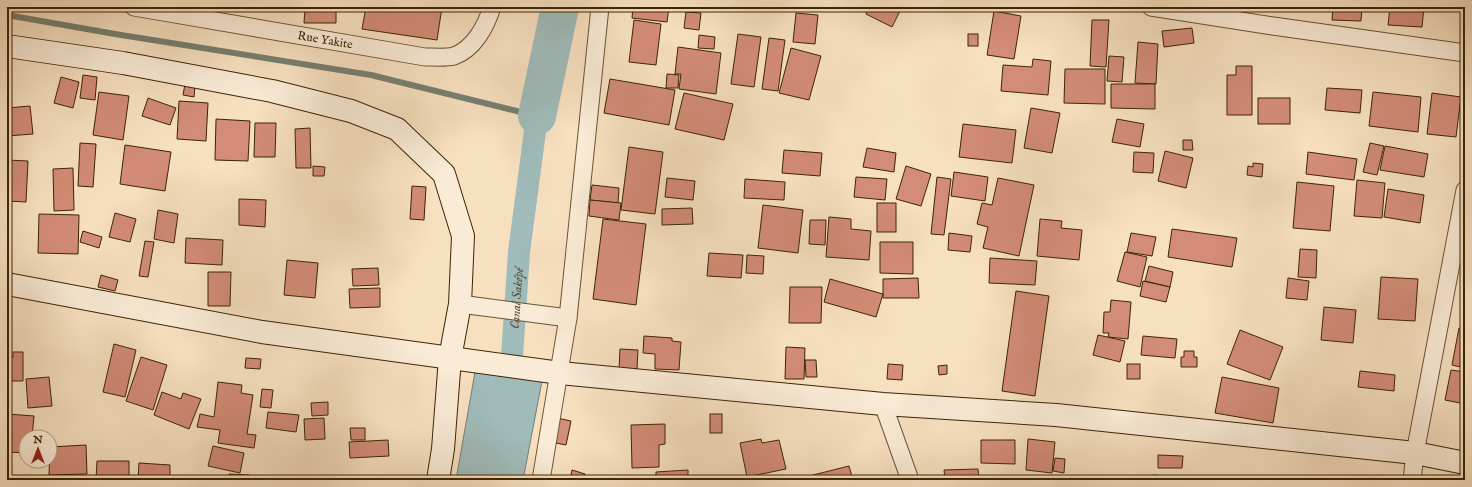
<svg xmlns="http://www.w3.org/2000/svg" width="1472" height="487" viewBox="0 0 1472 487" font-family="'IM FELL English',serif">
<rect width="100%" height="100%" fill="#f7e0c0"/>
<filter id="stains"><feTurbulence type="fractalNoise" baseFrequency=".005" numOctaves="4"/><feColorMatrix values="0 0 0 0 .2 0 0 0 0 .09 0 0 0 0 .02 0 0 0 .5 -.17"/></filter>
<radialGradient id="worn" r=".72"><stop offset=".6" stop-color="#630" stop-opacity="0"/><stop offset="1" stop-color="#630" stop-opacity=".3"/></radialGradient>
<path fill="#9fbbba" stroke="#777f71" d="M475,372L542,381L523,480H456Z"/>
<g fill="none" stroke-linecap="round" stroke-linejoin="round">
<path stroke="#777f71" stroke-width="6" d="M7,15L115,34L371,75L537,116"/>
<path stroke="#9fbbba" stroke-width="22" id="s1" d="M510,386L519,252L537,116"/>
<path stroke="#9fbbba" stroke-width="38" d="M537,116L560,7"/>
</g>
<g fill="#d38c77" stroke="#3c2404">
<path d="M313,7H336V23H304L305,9H313Z"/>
<path d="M366,7H442L437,40L362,29Z"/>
<path d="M633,7H669L667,22L632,18Z"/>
<path d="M869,7H902L892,27L866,14Z"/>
<path d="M1239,7H1265L1264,11Z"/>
<path d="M1333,7H1362L1361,21L1332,20Z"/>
<path d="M1390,7H1424L1422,27L1388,25Z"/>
<path d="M994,11L1021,16L1014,59L987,55Z"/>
<path d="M686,12L701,13L699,30L684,28Z"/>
<path d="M796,13L818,15L815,44L793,42Z"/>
<path d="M634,20L661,24L656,65L629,62Z"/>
<path d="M1092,20H1109L1106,67L1090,66Z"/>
<path d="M1192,28L1194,43L1164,47L1162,31Z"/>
<path d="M738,34L761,37L754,87L731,84Z"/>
<rect x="968" y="34" width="10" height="12"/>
<path d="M699,35L715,37L714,49L698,48Z"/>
<path d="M769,38L785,40L778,91L762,89Z"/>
<path d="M1138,42L1158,44L1156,84L1135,83Z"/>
<path d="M678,47L721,53L716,94L679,89L681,74H675Z"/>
<path d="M791,48L821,56L809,100L779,93Z"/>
<path d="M1109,56L1124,57L1122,82L1107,81Z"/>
<path d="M1033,59L1051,61L1048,95L1001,91L1003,65L1032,67Z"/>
<path d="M1236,66H1252V115H1227V75H1236Z"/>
<path d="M1065,69H1105V104L1064,103Z"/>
<path d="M667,74L679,75L678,88H666Z"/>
<path d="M83,75L97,77L95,100L80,98Z"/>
<path d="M61,77L79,82L73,108L54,103Z"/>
<path d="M610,79L675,90L669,125L604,113Z"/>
<path d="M185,84L195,86L194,97L183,95Z"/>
<path d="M1111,84H1155V109L1111,108Z"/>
<path d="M1327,88L1362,90L1360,113L1325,110Z"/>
<path d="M99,92L129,96L123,140L93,135Z"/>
<path d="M1373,92L1421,97L1418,132L1369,126Z"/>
<path d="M684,93L733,104L724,140L675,129Z"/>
<path d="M1432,93L1461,97L1456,137L1427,134Z"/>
<path d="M148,98L176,108L170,125L142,116Z"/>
<rect x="1258" y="98" width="32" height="26"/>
<path d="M179,101L208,103L206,141L177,139Z"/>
<path d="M30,106L33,134L7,136V108Z"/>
<path d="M1031,108L1060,113L1052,153L1024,148Z"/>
<path d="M216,119L250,121L248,161L215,160Z"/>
<path d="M1117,119L1144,124L1140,147L1112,142Z"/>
<path d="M255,123H276L275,157H254Z"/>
<path d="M963,124L1016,130L1012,163L959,157Z"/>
<path d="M310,128L311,168H296L295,129Z"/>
<path d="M1183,140H1192L1193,150H1183Z"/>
<path d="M80,143L96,144L93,187L78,186Z"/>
<path d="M1370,143L1384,146L1377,175L1363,172Z"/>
<path d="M125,145L171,152L165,191L120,184Z"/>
<path d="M1385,146L1428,154L1424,177L1380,170Z"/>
<path d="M629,147L663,152L655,214L621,210Z"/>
<path d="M867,148L896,153L894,172L863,167Z"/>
<path d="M784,150L822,153L820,176L782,173Z"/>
<path d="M1165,151L1193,158L1186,188L1158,181Z"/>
<path d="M1134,152L1154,153L1153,173L1133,172Z"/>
<path d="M1308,152L1357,159L1354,180L1306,174Z"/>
<path d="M7,160L28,161L26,202L7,201Z"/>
<path d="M1253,163L1263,164L1262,177L1247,175L1248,166L1253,167Z"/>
<path d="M313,166L325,167L324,176H313Z"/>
<path d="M906,166L931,174L921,206L896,199Z"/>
<path d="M73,168L74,210L54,211L53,169Z"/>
<path d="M954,172L988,177L985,201L951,196Z"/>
<path d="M856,177L887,179L885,200L854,197Z"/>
<path d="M937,177L951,179L944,235L931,234Z"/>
<path d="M667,178L695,181L693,200L665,197Z"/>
<path d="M998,178L1034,185L1019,256L983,248L988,227L977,224L982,203L992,205Z"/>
<path d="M745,179L785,182L784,200L744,198Z"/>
<path d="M1357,180L1385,183L1382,218L1354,216Z"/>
<path d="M1297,182L1334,186L1330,231L1293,228Z"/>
<path d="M592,185L619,188L618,203L590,200Z"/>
<path d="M412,186L426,187L424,220L410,219Z"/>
<path d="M1388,189L1424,195L1420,223L1384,217Z"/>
<path d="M239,199L266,200L265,227L239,225Z"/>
<path d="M590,200L621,203L619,220L589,216Z"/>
<rect x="877" y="203" width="19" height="29"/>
<path d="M763,205L803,210L798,253L758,248Z"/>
<path d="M692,208L693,224L662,225V209Z"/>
<path d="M158,210L178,214L174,243L154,239Z"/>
<path d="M115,213L136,219L130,242L109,237Z"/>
<path d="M39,214L79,215L78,254L38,253Z"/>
<path d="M829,217L851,219V229L871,231L869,260L826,257Z"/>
<path d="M603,219L646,224L636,305L593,299Z"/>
<path d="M1040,219L1062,221L1061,228L1082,230L1079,260L1037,256Z"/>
<path d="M810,220H826L825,245L809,244Z"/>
<path d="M1172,229L1237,238L1232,267L1168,257Z"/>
<path d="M83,231L102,237L99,248L80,242Z"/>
<path d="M949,233L972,236L970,252L948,250Z"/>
<path d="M1131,233L1156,237L1152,256L1127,252Z"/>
<path d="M186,238L223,240L222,265L185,263Z"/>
<path d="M145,241L154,242L148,277L139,276Z"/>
<path d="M880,242H913V274L880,273Z"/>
<path d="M1300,249L1317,250L1316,278L1298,277Z"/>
<path d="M1125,252L1147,257L1140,287L1117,281Z"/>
<path d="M709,253L743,255L741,278L707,276Z"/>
<path d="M747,255L764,256L763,274L746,273Z"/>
<path d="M990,258L1037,261L1035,285L989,283Z"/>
<path d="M287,260L318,263L315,298L284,295Z"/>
<path d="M1149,266L1173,272L1170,287L1145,281Z"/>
<path d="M378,268L379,285L353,286L352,269Z"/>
<path d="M208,272H231L230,306H208Z"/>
<path d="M101,275L118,280L115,291L98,287Z"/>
<path d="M1381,277L1418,279L1415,321L1378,319Z"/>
<path d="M918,278L919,298H883V279Z"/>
<path d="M1288,278L1309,281L1307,300L1286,298Z"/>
<path d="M830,279L883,294L876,317L824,302Z"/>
<path d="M1143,281L1170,287L1166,302L1140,296Z"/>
<path d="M790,287H822L821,323H789Z"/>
<path d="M380,288V307L350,308L349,289Z"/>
<path d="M1016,291L1049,296L1035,396L1002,391Z"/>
<path d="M1111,300L1131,302L1128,339L1108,337L1109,333H1103L1104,312H1110Z"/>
<path d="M1324,307L1356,310L1353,343L1321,340Z"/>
<path d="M1459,328L1465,329V368L1452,365Z"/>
<path d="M1240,330L1283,347L1270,380L1227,364Z"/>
<path d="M1098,335L1125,341L1120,362L1093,355Z"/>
<path d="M644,336L672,338V341L681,342L679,370L655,369V354L643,353Z"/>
<path d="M1143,336L1177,339L1175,358L1141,355Z"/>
<path d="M114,344L136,350L125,397L103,392Z"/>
<path d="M786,347L805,348L804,379H785Z"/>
<path d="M620,349L638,350L637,369H619Z"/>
<path d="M1184,351H1194V357H1197V367H1181V357H1184Z"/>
<path d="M13,352H23V381H7V357H13Z"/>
<path d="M141,357L167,365L153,410L126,401Z"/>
<path d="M246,358L261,359L260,369L245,368Z"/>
<path d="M805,360H816L817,377H806Z"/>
<path d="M888,364L903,365L902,380L887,379Z"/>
<rect x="1127" y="364" width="13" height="15"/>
<path d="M947,365V374L939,375L938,366Z"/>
<path d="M1451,370L1465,372V404L1445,400Z"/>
<path d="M1360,371L1395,375L1394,391L1358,387Z"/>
<path d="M49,377L52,406L28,408L26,379Z"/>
<path d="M1222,377L1279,388L1273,423L1215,413Z"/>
<path d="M218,382L242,385L241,393L253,395L247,434L256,435L254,448L218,443L220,430L197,427L200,414L214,417Z"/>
<path d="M262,389L273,390L271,408L260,407Z"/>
<path d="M162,392L181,399L183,393L201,399L189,429L154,415Z"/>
<path d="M328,402V415L312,416L311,403Z"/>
<path d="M268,412L299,415L296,432L266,428Z"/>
<path d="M7,414L34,416L32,437H26V453L7,452Z"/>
<rect x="710" y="414" width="12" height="19"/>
<path d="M1464,417H1465V436H1463Z"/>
<path d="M324,418L325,439L305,440L304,419Z"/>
<path d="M557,418L571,421L566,445L551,442Z"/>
<path d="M665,424V444L659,445V467L632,468L631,425Z"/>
<path d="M350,428H365V440H351Z"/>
<path d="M761,439L762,443L779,440L786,469L747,477L740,443Z"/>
<path d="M1028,439L1055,442L1052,473L1026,470Z"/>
<path d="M388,440L389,456L350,458L349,442Z"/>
<path d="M981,440H1015V464L981,463Z"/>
<path d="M86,445L87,474L49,475L50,447Z"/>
<path d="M213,446L244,453L240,473L208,466Z"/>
<path d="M1158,455L1183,456L1182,468H1158Z"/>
<path d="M1055,458L1065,459L1064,473L1053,471Z"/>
<path d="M97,461H129V480H96Z"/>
<path d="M139,463L170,465V480H138Z"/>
<path d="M849,466L853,480H797V479Z"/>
<path d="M978,469L979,480H945L944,470Z"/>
<path d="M572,470L585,474L584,480H570Z"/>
<path d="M688,470V480H656V472Z"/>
<path d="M229,474L249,475V480H229Z"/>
<path d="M326,475L328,480H306Z"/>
<path d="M619,475L620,480H593Z"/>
<path d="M1153,475L1175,477V480H1153Z"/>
</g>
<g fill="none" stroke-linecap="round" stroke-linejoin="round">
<defs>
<g id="street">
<path id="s2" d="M134,7L425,57C434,57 446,58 454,56C474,49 486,26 492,7"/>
<path d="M1151,7L1273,26L1465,53"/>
<path d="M460,304L568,318"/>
<path d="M883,404L910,480"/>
<path d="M541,480L568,318L600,7"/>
<path d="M1412,480L1415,453L1465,190"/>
</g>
<g id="secondary">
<path d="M7,46L123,63L272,91L351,111L397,129L444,174L463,236L460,304L450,358L443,449L438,480"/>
<path d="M7,284L262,332L560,373L883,404L1056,415L1415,453L1465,463"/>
</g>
</defs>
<use href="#street" stroke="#6b5333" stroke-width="19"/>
<use href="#secondary" stroke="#3c2404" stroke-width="24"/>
<use href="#street" stroke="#faebd6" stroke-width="17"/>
<use href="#secondary" stroke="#faebd6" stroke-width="22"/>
</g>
<g text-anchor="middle" stroke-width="3" stroke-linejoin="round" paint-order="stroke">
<g font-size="12" fill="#3c2404" stroke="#faebd6">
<text dy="4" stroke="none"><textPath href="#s2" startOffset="194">Rue Yakite</textPath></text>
</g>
<g font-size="13" font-style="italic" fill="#5a513b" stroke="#faebd6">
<text dy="5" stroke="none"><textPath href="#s1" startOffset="88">Canal Saképé</textPath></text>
</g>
</g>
<rect width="1472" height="487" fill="none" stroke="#f7e0c0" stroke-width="24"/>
<rect x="8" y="8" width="1456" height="471" fill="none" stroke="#3c2404" stroke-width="2"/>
<rect x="12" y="12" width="1448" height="463" fill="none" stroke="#3c2404"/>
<g transform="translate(38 449)"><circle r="19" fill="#faebd6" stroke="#ae9b82"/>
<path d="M0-3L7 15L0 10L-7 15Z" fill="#8f2418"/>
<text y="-6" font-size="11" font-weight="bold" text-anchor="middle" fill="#3c2404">N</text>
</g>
<rect width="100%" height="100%" filter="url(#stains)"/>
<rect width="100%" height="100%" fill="url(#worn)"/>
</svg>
